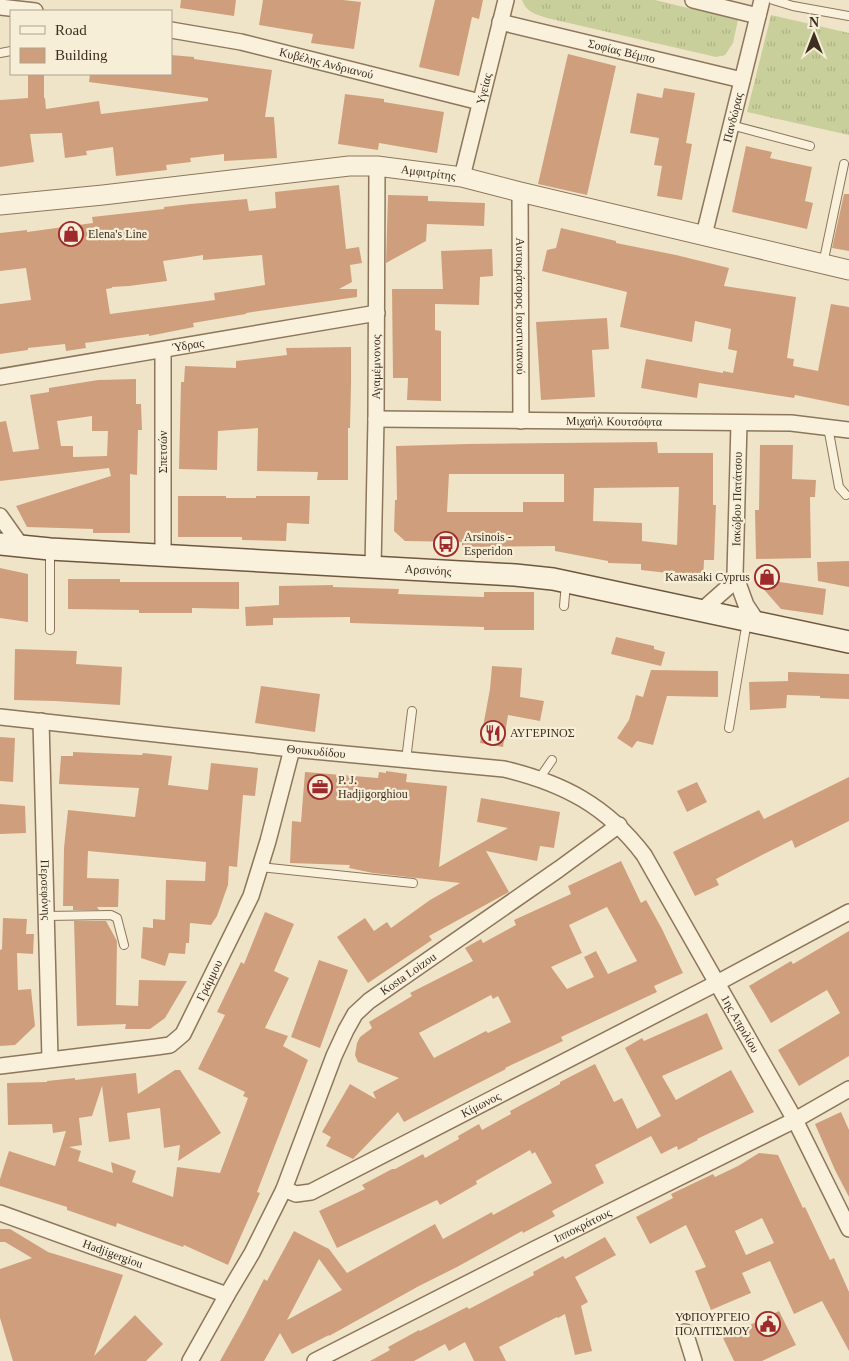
<svg xmlns="http://www.w3.org/2000/svg" width="849" height="1361" viewBox="0 0 849 1361" font-family="'Times New Roman',serif">
<defs>
<pattern id="grass-tufts" width="24" height="20" patternUnits="userSpaceOnUse" patternTransform="scale(1.25)"><rect width="24" height="20" fill="#c9cf9b"/><path d="M3 7l-1-3M5 7V3M7 7l1-3M15 17l-1-3M17 17v-4M19 17l1-3" fill="none" stroke="#aeb285"/></pattern>
</defs>
<rect width="100%" height="100%" fill="#f0e4c8"/>
<g fill="url(#grass-tufts)">
<path d="M522,0H655L738,20L733,43L725,55L716,57L547,18C535,14 526,12 522,0Z"/>
<path d="M771,15L849,33V135L747,112Z"/>
</g>
<g fill="#cf9f7d" fill-rule="evenodd">
<path d="M181,0H236L234,16L180,8Z"/>
<path d="M263,0H343L361,2L354,49L311,43L313,34L259,25Z"/>
<path d="M435,0H483L479,19L472,17L459,76L419,67Z"/>
<path d="M568,54L616,66L587,195L538,184Z"/>
<path d="M171,55L194,57V59L272,70L265,117H274L277,158L224,161V154L190,158L191,162L166,165L167,170L116,176L113,147L86,151L87,155L65,158L62,133L30,134L34,162L0,167V100L28,98V74H44V98H45L46,109L99,101L101,114L208,101V98L89,82L90,74H171Z"/>
<path d="M664,88L695,93L686,143L692,144L682,200L657,196L662,166L654,165L659,138L630,133L637,93L662,98Z"/>
<path d="M345,94L384,99V102L444,112L437,153L379,143L378,150L338,144Z"/>
<path d="M746,146L772,152L770,158L812,167L805,201L813,203L807,229L732,212Z"/>
<path d="M339,185L346,249L359,247L362,263L350,265L352,282L339,289H357V297L246,313V314L193,323L194,327L149,336V334L85,343L86,348L66,351L65,344L28,348V350L0,354V304L31,300L26,268L0,271V233L27,230V232L93,223L92,217L164,209V207L190,204L247,199L249,211L276,208L275,192ZM203,255V260L262,255L265,285L214,293L215,300L110,314L106,289L112,288V287L129,286L167,281L163,261Z"/>
<path d="M844,194H849V251L832,248Z"/>
<path d="M388,195L428,196V201L485,203L484,226L427,224L426,241L386,263Z"/>
<path d="M561,228L616,241V243L676,255L729,268L724,286L796,297L787,358L794,359L793,366L818,371L831,304L849,307V406L795,395L794,398L699,383L697,398L641,388L646,359L723,373V371L733,373L737,351L728,349L731,329L695,321L692,342L620,327L627,292L542,271L547,250L556,248Z"/>
<path d="M492,249L493,276L480,277L479,305L435,304V330L441,331V401L407,400L408,378H393L392,289H443L441,251Z"/>
<path d="M607,318L609,349L592,350L595,397L541,400L536,322Z"/>
<path d="M351,347V384L350,428H348V480H317L318,472L257,471L258,428L218,431L217,470L179,469L181,382H184L185,366L236,368V361L287,355L286,348Z"/>
<path d="M136,379V404H141L142,430H138L137,475L130,474V533H93V529L27,527L16,506L111,476L109,468L0,481V422L6,421L13,452L39,449L30,395L49,392V388L98,380ZM92,416V431H108L107,456L73,457V446H61L57,421Z"/>
<path d="M657,442L658,453H713V505H716L714,560H704L703,583L677,582V575H668V573L641,570V564L608,563V561L555,551V546L462,547V542L405,541L394,531L395,500H397L396,446L467,444ZM449,474H564V502H523V512H447ZM679,487L677,545L642,541V523L593,521L594,488Z"/>
<path d="M760,445H793L792,479L816,480L815,497H810L811,558L756,559L755,510H759Z"/>
<path d="M178,496H226V498H256V496H310L309,524L287,523L286,541L242,540V537H178Z"/>
<path d="M849,561V587L818,581L817,562Z"/>
<path d="M0,568L28,574V622L0,618Z"/>
<path d="M754,578L826,589L823,615L781,609Z"/>
<path d="M68,579H120V582H239V609L192,608V613H139V610L68,609Z"/>
<path d="M333,585V587L399,589L398,594L484,597V592H534V630H484V627L350,623V617L273,618V625L246,626L245,607L279,605V586Z"/>
<path d="M616,637L654,646V649L665,652L661,666L611,654Z"/>
<path d="M15,649L77,651L76,664L122,667L120,705L55,701L14,700Z"/>
<path d="M492,666L522,668L520,697L544,701L540,721L508,715L503,747L480,743L490,689Z"/>
<path d="M651,670L718,671V697L667,696L653,745L637,741L632,748L617,738L629,720L636,695L643,697Z"/>
<path d="M788,672L849,674V699L820,698V696L787,695L786,708L750,710L749,682L788,681Z"/>
<path d="M261,686L320,694L315,732L255,723Z"/>
<path d="M0,737L15,738L13,782L0,781Z"/>
<path d="M73,752L142,755L143,753L172,756L168,785L208,790L211,763L258,768L255,796L243,795L237,867L229,866L228,885L217,916L211,925L190,923L189,943H186L185,954L169,953L165,966L141,958L143,927L153,928V919L165,920L166,880L205,881L206,862L88,851L87,878L119,879L118,907H97L99,910H73V906H63L64,848L68,810L135,817L139,788L59,784L61,756H73Z"/>
<path d="M386,771L407,774L406,782L447,786L439,867L508,828L477,822L481,798L560,812L554,848L540,846L537,861L486,851L509,892L429,936L432,940L368,983L337,937L365,918L374,931L387,922L391,928L430,900L460,883L373,873L349,868L350,865L290,863L292,821L301,822L305,772L378,778L379,772L386,773Z"/>
<path d="M849,777V821L795,848L792,840L768,852L716,879L719,885L695,896L673,852L759,810L764,819Z"/>
<path d="M697,782L707,802L687,812L677,791Z"/>
<path d="M0,804L25,806L26,833L0,834Z"/>
<path d="M621,861L641,903L646,900L662,929L683,973L654,986L657,992L561,1037L563,1041L505,1068L506,1069L461,1092L404,1122L398,1112L353,1159L326,1146L331,1137L322,1132L350,1084L376,1099L373,1092L399,1078L358,1062L355,1055L357,1043L360,1037L372,1028L369,1022L412,996L410,993L473,961L465,948L481,939L483,943L516,925L514,920L571,894L568,886ZM607,907L637,961L608,974L596,951L584,957L594,977L567,989L551,967L582,953L569,925ZM491,995L493,999L498,996L511,1022L488,1033L486,1031L434,1058L419,1033Z"/>
<path d="M265,912L294,924L274,971L289,978L265,1028L288,1036L283,1046L308,1060L257,1192L260,1193L228,1265L184,1245L183,1247L117,1223L116,1227L67,1210V1207L0,1186V1179L9,1151L55,1166L66,1131L53,1133L52,1124L8,1125L7,1083L47,1082V1081L75,1078V1080L136,1073L138,1094L175,1070H180L221,1133L178,1161L180,1145L164,1148L160,1108L127,1113L130,1139L109,1142L102,1086L92,1116L79,1118L82,1145L69,1147L81,1151L78,1161L113,1173L111,1162L136,1171L132,1182L173,1197L177,1167L220,1173L248,1098L243,1096L245,1092L198,1069L225,1015L217,1012L241,962L244,964Z"/>
<path d="M3,918L27,919L26,934H34L33,954L17,953L18,990L31,989L35,1026L15,1045L0,1046V950L2,949Z"/>
<path d="M74,921H106L117,941L116,1005L138,1006L139,980L187,981L165,1018L150,1029H125L126,1024L77,1026Z"/>
<path d="M849,931V1056L799,1086L778,1050L840,1013L827,990L771,1023L749,986L791,961L793,964Z"/>
<path d="M319,960L348,970L320,1048L291,1037Z"/>
<path d="M707,1013L723,1049L662,1076L676,1100L731,1070L754,1112L697,1139L698,1140L678,1150L677,1146L661,1154L651,1136L595,1165L604,1183L552,1211L555,1216L523,1233L522,1231L457,1267L419,1286L329,1336V1335L292,1354L280,1333L264,1361H220L245,1316L264,1279L267,1281L294,1231L329,1249L347,1273L435,1224L443,1239L492,1212L493,1215L552,1183L535,1152L532,1154L530,1150L476,1181L477,1184L440,1205L437,1200L337,1248L319,1211L365,1189L362,1185L392,1169H395L423,1154L425,1158L459,1139L458,1136L479,1124L482,1130L511,1114L510,1111L560,1084V1082L595,1064L614,1102L622,1098L637,1129L661,1116L625,1048L642,1038L644,1041ZM319,1259L342,1290L287,1320Z"/>
<path d="M841,1112L849,1130V1197L835,1170L815,1124Z"/>
<path d="M759,1153L778,1155L803,1208L805,1207L830,1260L834,1258L849,1292V1351L822,1301L794,1314L770,1261L742,1273L751,1293L711,1310L695,1271L706,1267L686,1225L650,1244L636,1217L673,1198L671,1194L713,1174L715,1177L738,1166ZM762,1218L774,1243L746,1255L735,1231Z"/>
<path d="M0,1229H10L48,1252L123,1275L94,1356L135,1315L163,1344L146,1361H13L0,1318V1269L32,1258L5,1242H0Z"/>
<path d="M605,1237L616,1255L575,1277L588,1302L581,1306L592,1351L575,1355L565,1314L558,1318L557,1317L499,1347L506,1361H474L465,1342L449,1351L445,1344L414,1361H370L390,1350L388,1347L419,1330L420,1331L467,1307L469,1309L534,1275L533,1272L563,1256L565,1259Z"/>
<path d="M779,1311L796,1345L762,1361H734L723,1338Z"/>
</g>
<g fill="none" stroke-linecap="round" stroke-linejoin="round">
<defs>
<g id="service">
<path d="M773,0L793,6L849,16"/>
<path d="M0,53L11,51"/>
<path d="M731,125L810,146"/>
<path d="M823,264L844,164"/>
<path d="M828,427L839,487L846,495"/>
<path d="M50,551V630"/>
<path d="M564,606L566,583"/>
<path d="M729,728L747,621"/>
<path d="M406,760L412,711"/>
<path d="M539,779L552,760"/>
<path d="M260,867L413,883"/>
<path d="M46,916L111,915L117,918L124,945"/>
</g>
<g id="minor">
<path d="M693,0L758,16"/>
<path d="M0,7L35,11"/>
<path id="s1" d="M500,22L742,80"/>
<path id="s2" d="M171,30L241,42L480,102"/>
<path id="s3" d="M462,177L506,0"/>
<path id="s4" d="M520,192L521,421"/>
<path id="s5" d="M704,235L762,0"/>
<path d="M163,350V555"/>
<path id="s6" d="M0,377L377,313"/>
<path id="s7" d="M376,419L791,423L849,430"/>
<path d="M739,423L735,575L746,605L758,623"/>
<path d="M0,516L22,547"/>
<path id="s8" d="M373,568L376,419L377,166"/>
<path d="M701,611L727,588L735,575"/>
<path id="s9" d="M0,717L292,749L504,769C563,783 607,806 644,855L795,1120L849,1229"/>
<path id="s10" d="M41,721L50,1059"/>
<path id="s11" d="M0,1066L156,1047L170,1045L183,1034L251,896L268,841L292,749"/>
<path id="s12" d="M284,1189L296,1194L311,1192L717,983L849,912"/>
<path id="s13" d="M0,1213L227,1295"/>
<path d="M685,1332L694,1361"/>
<path id="s14" d="M190,1361L227,1295L252,1253L284,1189L334,1056L346,1030L355,1014L369,1001L559,869L619,825"/>
<path id="s15" d="M315,1361L535,1249L795,1120L849,1089"/>
</g>
<g id="tertiary">
<path id="s16" d="M0,205L103,195L349,166H377L462,177L520,192L849,270"/>
</g>
<g id="secondary">
<path id="s17" d="M0,544L50,549L515,575L553,579L849,642"/>
</g>
</defs>
<use href="#service" stroke="#8d765c" stroke-width="10"/>
<use href="#minor" stroke="#8d765c" stroke-width="18"/>
<use href="#tertiary" stroke="#8d765c" stroke-width="21"/>
<use href="#secondary" stroke="#6f573f" stroke-width="24"/>
<use href="#service" stroke="#faf1dc" stroke-width="8"/>
<use href="#minor" stroke="#faf1dc" stroke-width="15"/>
<use href="#tertiary" stroke="#faf1dc" stroke-width="19"/>
<use href="#secondary" stroke="#faf1dc" stroke-width="21"/>
</g>
<defs>
<symbol id="shop-ring" viewBox="-11 -11 22 22"><circle r="9.5" fill="#f7eed8" stroke="#9e2a2b" stroke-width="1.5"/><path d="M-5-2.5h2.3a2.7 3.5 0 0 1 5.4 0H5L5.5 6h-11ZM-1.5-2.5h3a1.5 2.3 0 0 0-3 0Z" fill="#9e2a2b"/></symbol>
<symbol id="bus-ring" viewBox="-11 -11 22 22"><circle r="9.5" fill="#f7eed8" stroke="#9e2a2b" stroke-width="1.5"/><path d="M-5-6H5V4H4V6H2V4H-2V6H-4V4H-5ZM-3.5-4V0h7V-4ZM-3.5 1.2v1.5H-2V1.2ZM2 1.2v1.5H3.5V1.2Z" fill="#9e2a2b"/></symbol>
<symbol id="restaurant-ring" viewBox="-11 -11 22 22"><circle r="9.5" fill="#f7eed8" stroke="#9e2a2b" stroke-width="1.5"/><path d="M-5-6h1v4h1v-4h1v4h1v-4h1v5L-1.5 .5V6h-2V.5L-5-1ZM5-6V6H3V1.5H1.5Q1.5-4 5-6Z" fill="#9e2a2b"/></symbol>
<symbol id="office-ring" viewBox="-11 -11 22 22"><circle r="9.5" fill="#f7eed8" stroke="#9e2a2b" stroke-width="1.5"/><path d="M-6-3h4V-5.5h4V-3h4V5H-6ZM-1-4.5V-3h2v-1.5ZM-6 0V1H6V0Z" fill="#9e2a2b"/></symbol>
<symbol id="civic-ring" viewBox="-11 -11 22 22"><circle r="9.5" fill="#f7eed8" stroke="#9e2a2b" stroke-width="1.5"/><path d="M-.6-6.5H3V-4.5H.6V-3L4-1V1h2V6H-6V1h2V-1L-.6-3ZM-1.2 2.5V6h2.4V2.5Z" fill="#9e2a2b"/></symbol>
</defs>
<g fill-rule="evenodd">
<use href="#shop-ring" x="57" y="220" width="28" height="28"/>
<use href="#bus-ring" x="432" y="530" width="28" height="28"/>
<use href="#shop-ring" x="753" y="563" width="28" height="28"/>
<use href="#restaurant-ring" x="479" y="719" width="28" height="28"/>
<use href="#office-ring" x="306" y="773" width="28" height="28"/>
<use href="#civic-ring" x="754" y="1310" width="28" height="28"/>
</g>
<g text-anchor="middle" stroke-width="4.5" stroke-linejoin="round" paint-order="stroke">
<g font-size="12" fill="#3d2e20" stroke="#f7eed8">
<text dy="4" stroke="none"><textPath href="#s1" startOffset="125">Σοφίας Βέμπο</textPath></text>
<text dy="4" stroke="none"><textPath href="#s2" startOffset="159">Κυβέλης Ανδριανού</textPath></text>
<text dy="4" stroke="none"><textPath href="#s3" startOffset="91">Υγείας</textPath></text>
<text dy="4" stroke="none"><textPath href="#s5" startOffset="121">Πανδώρας</textPath></text>
<text dy="4" stroke="none"><textPath href="#s16" startOffset="431">Αμφιτρίτης</textPath></text>
<text dy="4" stroke="none"><textPath href="#s4" startOffset="114">Αυτοκράτορος Ιουστινιανού</textPath></text>
<text dy="4" stroke="none"><textPath href="#s6" startOffset="191">Ύδρας</textPath></text>
<text dy="4" stroke="none"><textPath href="#s8" startOffset="201">Αγαμέμνονος</textPath></text>
<text dy="4" stroke="none"><textPath href="#s7" startOffset="238">Μιχαήλ Κουτσόφτα</textPath></text>
<text transform="translate(163 452) rotate(-90)" y="4">Σπετσών</text>
<text transform="translate(737 499) rotate(-89)" y="4">Ιακώβου Πατάτσου</text>
<text dy="4" stroke="none"><textPath href="#s17" startOffset="429">Αρσινόης</textPath></text>
<text dy="4" stroke="none"><textPath href="#s9" startOffset="318">Θουκυδίδου</textPath></text>
<text dy="4" stroke="none"><textPath href="#s10" startOffset="169">Περσεφόνης</textPath></text>
<text dy="4" stroke="none"><textPath href="#s14" startOffset="452">Kosta Loizou</textPath></text>
<text dy="4" stroke="none"><textPath href="#s11" startOffset="248">Γράμμου</textPath></text>
<text dy="4" stroke="none"><textPath href="#s9" startOffset="869">1ης Απριλίου</textPath></text>
<text dy="4" stroke="none"><textPath href="#s12" startOffset="219">Κίμωνος</textPath></text>
<text dy="4" stroke="none"><textPath href="#s15" startOffset="300">Ιπποκράτους</textPath></text>
<text dy="4" stroke="none"><textPath href="#s13" startOffset="120">Hadjigergiou</textPath></text>
</g>
<g font-size="12" fill="#3d2e20" stroke="#f7eed8" text-anchor="start">
<text x="88" y="238">Elena's Line</text>
<text x="464" y="541">Arsinois -<tspan x="464" dy="14">Esperidon</tspan></text>
<text x="750" y="581" text-anchor="end">Kawasaki Cyprus</text>
<text x="510" y="737">ΑΥΓΕΡΙΝΟΣ</text>
<text x="338" y="784">P. J.<tspan x="338" dy="14">Hadjigorghiou</tspan></text>
<text x="750" y="1321" text-anchor="end">ΥΦΠΟΥΡΓΕΙΟ<tspan x="750" dy="14">ΠΟΛΙΤΙΣΜΟΥ</tspan></text>
</g>
</g>
<rect x="10" y="10" width="162" height="65" fill="#f7eed8" stroke="#ada18e"/>
<rect x="20" y="26" width="25" height="8" fill="#faf1dc" stroke="#ada18e"/>
<text x="55" y="35" font-size="15" fill="#3d2e20">Road</text>
<rect x="20" y="48" width="25" height="15" fill="#cf9f7d" stroke="#ada18e"/>
<text x="55" y="60" font-size="15" fill="#3d2e20">Building</text>
<g transform="translate(814 35)" stroke="#f7eed8" stroke-width="4" paint-order="stroke">
<path d="M0-4L9 19L0 12L-9 19Z" fill="#3d2e20"/>
<text y="-8" font-size="14" font-weight="bold" text-anchor="middle" fill="#3d2e20">N</text>
</g>
</svg>
